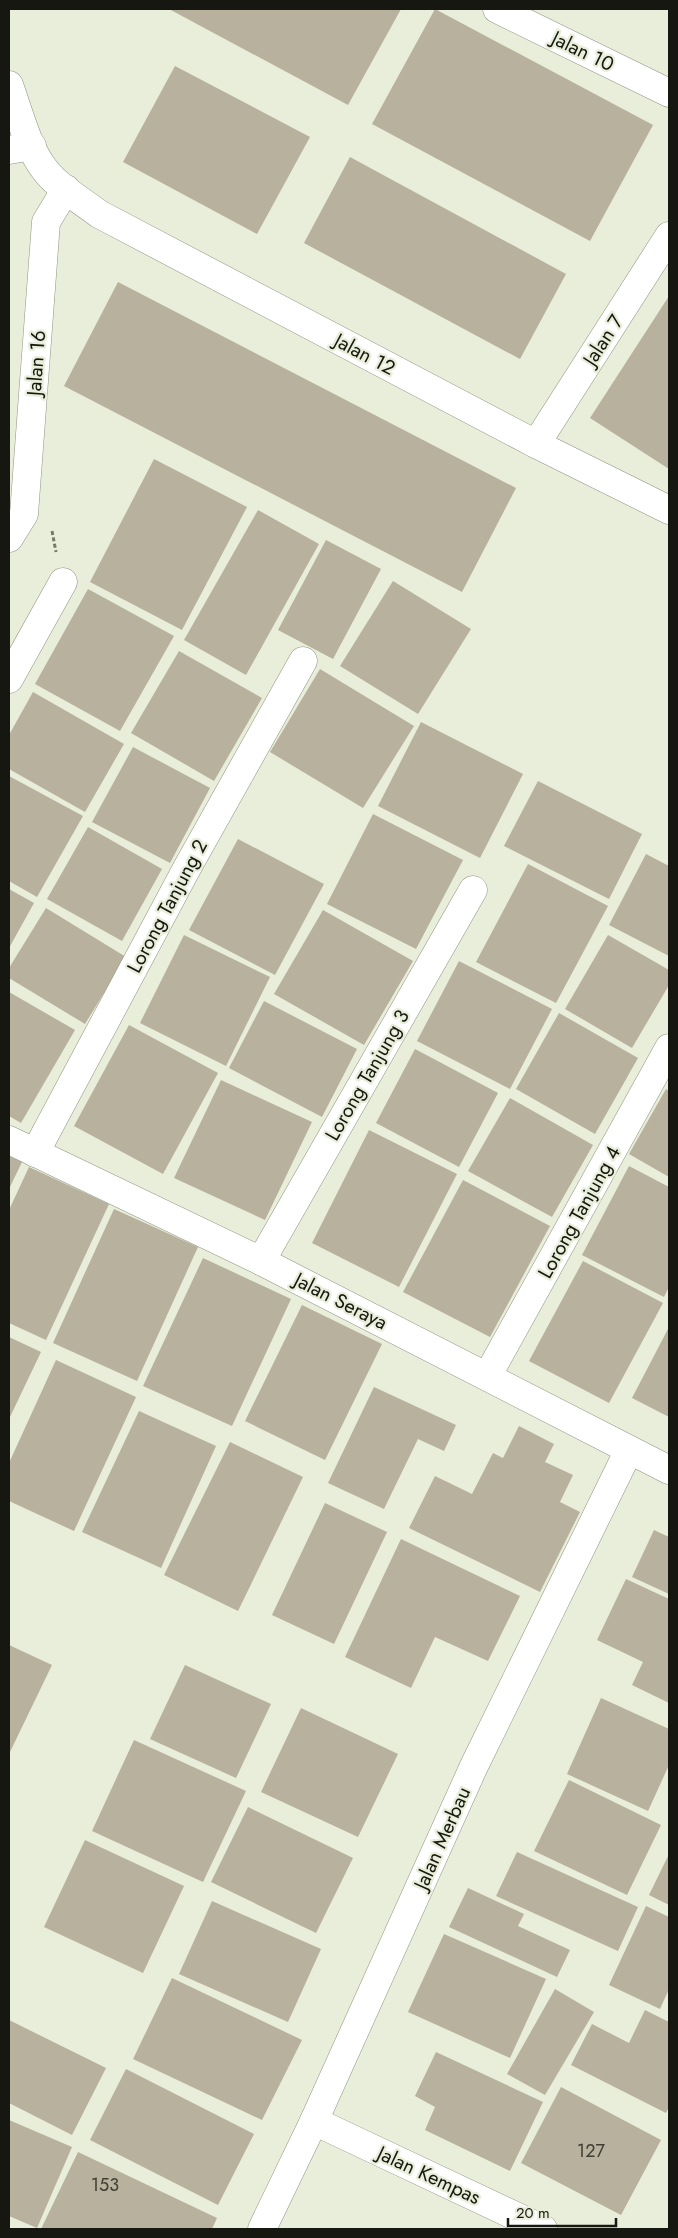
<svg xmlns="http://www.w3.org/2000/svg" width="678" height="2238" viewBox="0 0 678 2238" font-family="Jost,sans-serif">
<rect width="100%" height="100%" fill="#e8eed9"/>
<g fill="#b7b19d">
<path d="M169,9H401L348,105Z"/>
<path d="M435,9L653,125L590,241L372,124Z"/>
<path d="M175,66L310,137L257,234L123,162Z"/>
<path d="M350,157L566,274L520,359L304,243Z"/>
<path d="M118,282L516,488L462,592L64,386Z"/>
<path d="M669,296V469L590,418Z"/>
<path d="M154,459L247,507L182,630L90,582Z"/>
<path d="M258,510L319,544L246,675L184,640Z"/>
<path d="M326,540L381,569L333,659L278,630Z"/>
<path d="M393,581L471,629L418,714L340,666Z"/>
<path d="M88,589L174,636L120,731L35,684Z"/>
<path d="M179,651L262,698L214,781L131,733Z"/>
<path d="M320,669L414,726L363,808L270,752Z"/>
<path d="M33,692L124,744L85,812L9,769V735Z"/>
<path d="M421,722L523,774L480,858L378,806Z"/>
<path d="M133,747L210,788L170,863L92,822Z"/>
<path d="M9,776L83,816L37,897L9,881Z"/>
<path d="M538,781L642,834L609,899L504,846Z"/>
<path d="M373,814L463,860L416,949L327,904Z"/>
<path d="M88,827L162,869L122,941L47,899Z"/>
<path d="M238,839L324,884L275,975L189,930Z"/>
<path d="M646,854L669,866V956L609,925Z"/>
<path d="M528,864L608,906L556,1003L476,962Z"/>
<path d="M9,889L34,903L9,948Z"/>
<path d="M46,908L126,957L85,1024L9,978V968Z"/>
<path d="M323,910L413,961L364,1045L274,994Z"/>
<path d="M184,935L270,977L226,1066L140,1023Z"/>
<path d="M608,935L669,970V985L632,1048L565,1009Z"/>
<path d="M459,961L552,1009L510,1089L417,1041Z"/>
<path d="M9,992L75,1030L21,1123L9,1116Z"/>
<path d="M264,1001L357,1049L322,1117L229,1068Z"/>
<path d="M559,1013L638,1058L595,1134L516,1089Z"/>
<path d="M129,1025L218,1073L163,1174L74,1126Z"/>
<path d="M415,1049L498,1093L459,1167L376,1123Z"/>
<path d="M221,1080L312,1122L265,1220L174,1178Z"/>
<path d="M666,1089L669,1091V1177L629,1154Z"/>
<path d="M510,1098L593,1145L552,1217L468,1171Z"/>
<path d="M369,1130L457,1174L399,1287L312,1243Z"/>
<path d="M9,1156L22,1162L9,1189Z"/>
<path d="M629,1166L669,1187V1287L664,1297L582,1255Z"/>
<path d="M29,1167L109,1204L46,1340L9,1323V1210Z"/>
<path d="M463,1180L550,1226L490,1337L403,1292Z"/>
<path d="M114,1209L198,1247L137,1381L53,1343Z"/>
<path d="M203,1258L291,1299L232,1426L143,1386Z"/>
<path d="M583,1261L663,1303L609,1403L529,1361Z"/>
<path d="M302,1305L382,1344L325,1460L245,1421Z"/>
<path d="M669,1327V1417L632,1398Z"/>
<path d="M9,1337L41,1352L9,1419Z"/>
<path d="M56,1360L136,1397L74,1531L9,1501V1463Z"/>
<path d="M374,1387L456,1425L444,1451L418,1439L384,1509L328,1483Z"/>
<path d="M139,1411L216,1446L161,1568L82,1532Z"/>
<path d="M519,1426L554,1444L545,1462L573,1475L560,1502L580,1512L540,1592L409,1528L435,1476L472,1494L493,1453L503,1458Z"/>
<path d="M230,1442L303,1477L238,1611L164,1575Z"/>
<path d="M325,1503L387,1532L334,1644L272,1615Z"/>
<path d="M654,1530L669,1537V1594L632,1577Z"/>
<path d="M401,1539L520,1596L488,1661L435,1637L411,1688L345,1657Z"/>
<path d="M626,1579L669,1599V1703L632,1685L643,1662L597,1640Z"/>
<path d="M9,1645L52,1665L9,1754Z"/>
<path d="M185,1665L271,1704L236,1778L150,1739Z"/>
<path d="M601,1698L669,1729V1765L648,1811L567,1774Z"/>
<path d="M301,1708L398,1754L358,1837L261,1792Z"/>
<path d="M134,1740L246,1791L203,1882L92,1831Z"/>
<path d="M569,1780L661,1825L627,1895L534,1851Z"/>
<path d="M248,1807L353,1858L316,1933L211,1882Z"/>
<path d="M85,1840L184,1886L143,1973L44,1927Z"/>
<path d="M517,1852L638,1907L618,1951L496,1896Z"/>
<path d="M669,1854V1905L649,1895Z"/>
<path d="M468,1888L524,1914L518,1926L570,1950L557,1977L449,1927Z"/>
<path d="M212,1901L321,1949L288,2022L179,1974Z"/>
<path d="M646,1906L669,1917V1989L660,2009L609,1985Z"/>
<path d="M444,1934L546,1979L510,2058L408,2012Z"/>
<path d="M172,1978L302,2040L262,2120L133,2059Z"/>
<path d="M555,1989L594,2012L545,2095L507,2074Z"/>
<path d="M645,2010L669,2022V2107L666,2113L571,2065L592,2024L629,2043Z"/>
<path d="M9,2020L106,2068L72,2135L9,2103Z"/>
<path d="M436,2052L543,2102L510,2171L425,2130L435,2107L415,2096Z"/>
<path d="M126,2069L254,2134L218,2205L90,2140Z"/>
<path d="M561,2087L661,2140L621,2215L521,2163Z"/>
<path d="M9,2120L72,2147L37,2228L9,2216Z"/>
<path d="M78,2152L217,2218L212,2229H41Z"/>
</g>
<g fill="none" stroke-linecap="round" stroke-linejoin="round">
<defs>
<g id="minor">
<path d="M497,9L669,93"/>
<path d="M9,85C19,112 27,147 45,170C59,188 81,200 99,214L536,444L669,510"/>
<path d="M9,150L32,146"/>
<path d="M536,444L669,236"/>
<path d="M9,538L24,514L46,222L66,189"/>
<path d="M9,679L63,582"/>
<path d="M9,1140L261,1261L669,1470"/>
<path d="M35,1153L187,868L303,661"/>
<path d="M261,1261L473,890"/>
<path d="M488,1375L669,1048"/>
<path d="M314,2121L543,2229"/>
<path d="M262,2229L314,2121L474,1766L629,1450"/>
</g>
</defs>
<use href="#minor" stroke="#8f9481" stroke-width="29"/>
<path stroke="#767a6c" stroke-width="3" stroke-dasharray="4 2.5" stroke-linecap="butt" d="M52,531L56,552"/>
<use href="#minor" stroke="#fff" stroke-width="28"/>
</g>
<g text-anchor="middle" stroke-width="4.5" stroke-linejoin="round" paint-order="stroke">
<g font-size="18" fill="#3e3e33">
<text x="591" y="2157">127</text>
<text x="105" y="2191">153</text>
</g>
<g font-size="20" fill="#151710" stroke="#e8eed9">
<text transform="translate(583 51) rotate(26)" y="7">Jalan 10</text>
<text transform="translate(603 340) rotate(-57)" y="7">Jalan 7</text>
<text transform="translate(365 354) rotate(28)" y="7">Jalan 12</text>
<text transform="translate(36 363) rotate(-86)" y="7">Jalan 16</text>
<text transform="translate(167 906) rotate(-62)" y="7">Lorong Tanjung 2</text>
<text transform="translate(367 1075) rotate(-60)" y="7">Lorong Tanjung 3</text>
<text transform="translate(579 1212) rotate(-61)" y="7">Lorong Tanjung 4</text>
<text transform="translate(341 1301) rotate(27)" y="7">Jalan Seraya</text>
<text transform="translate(442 1838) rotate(-66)" y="7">Jalan Merbau</text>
<text transform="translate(429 2175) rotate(25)" y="7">Jalan Kempas</text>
</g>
</g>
<rect width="678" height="2238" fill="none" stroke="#151710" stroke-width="20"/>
<path d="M508 2218v8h108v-8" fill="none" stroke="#151710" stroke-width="2.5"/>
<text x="516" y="2218" font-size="15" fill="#151710" stroke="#e8eed9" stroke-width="4" paint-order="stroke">20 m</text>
</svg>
